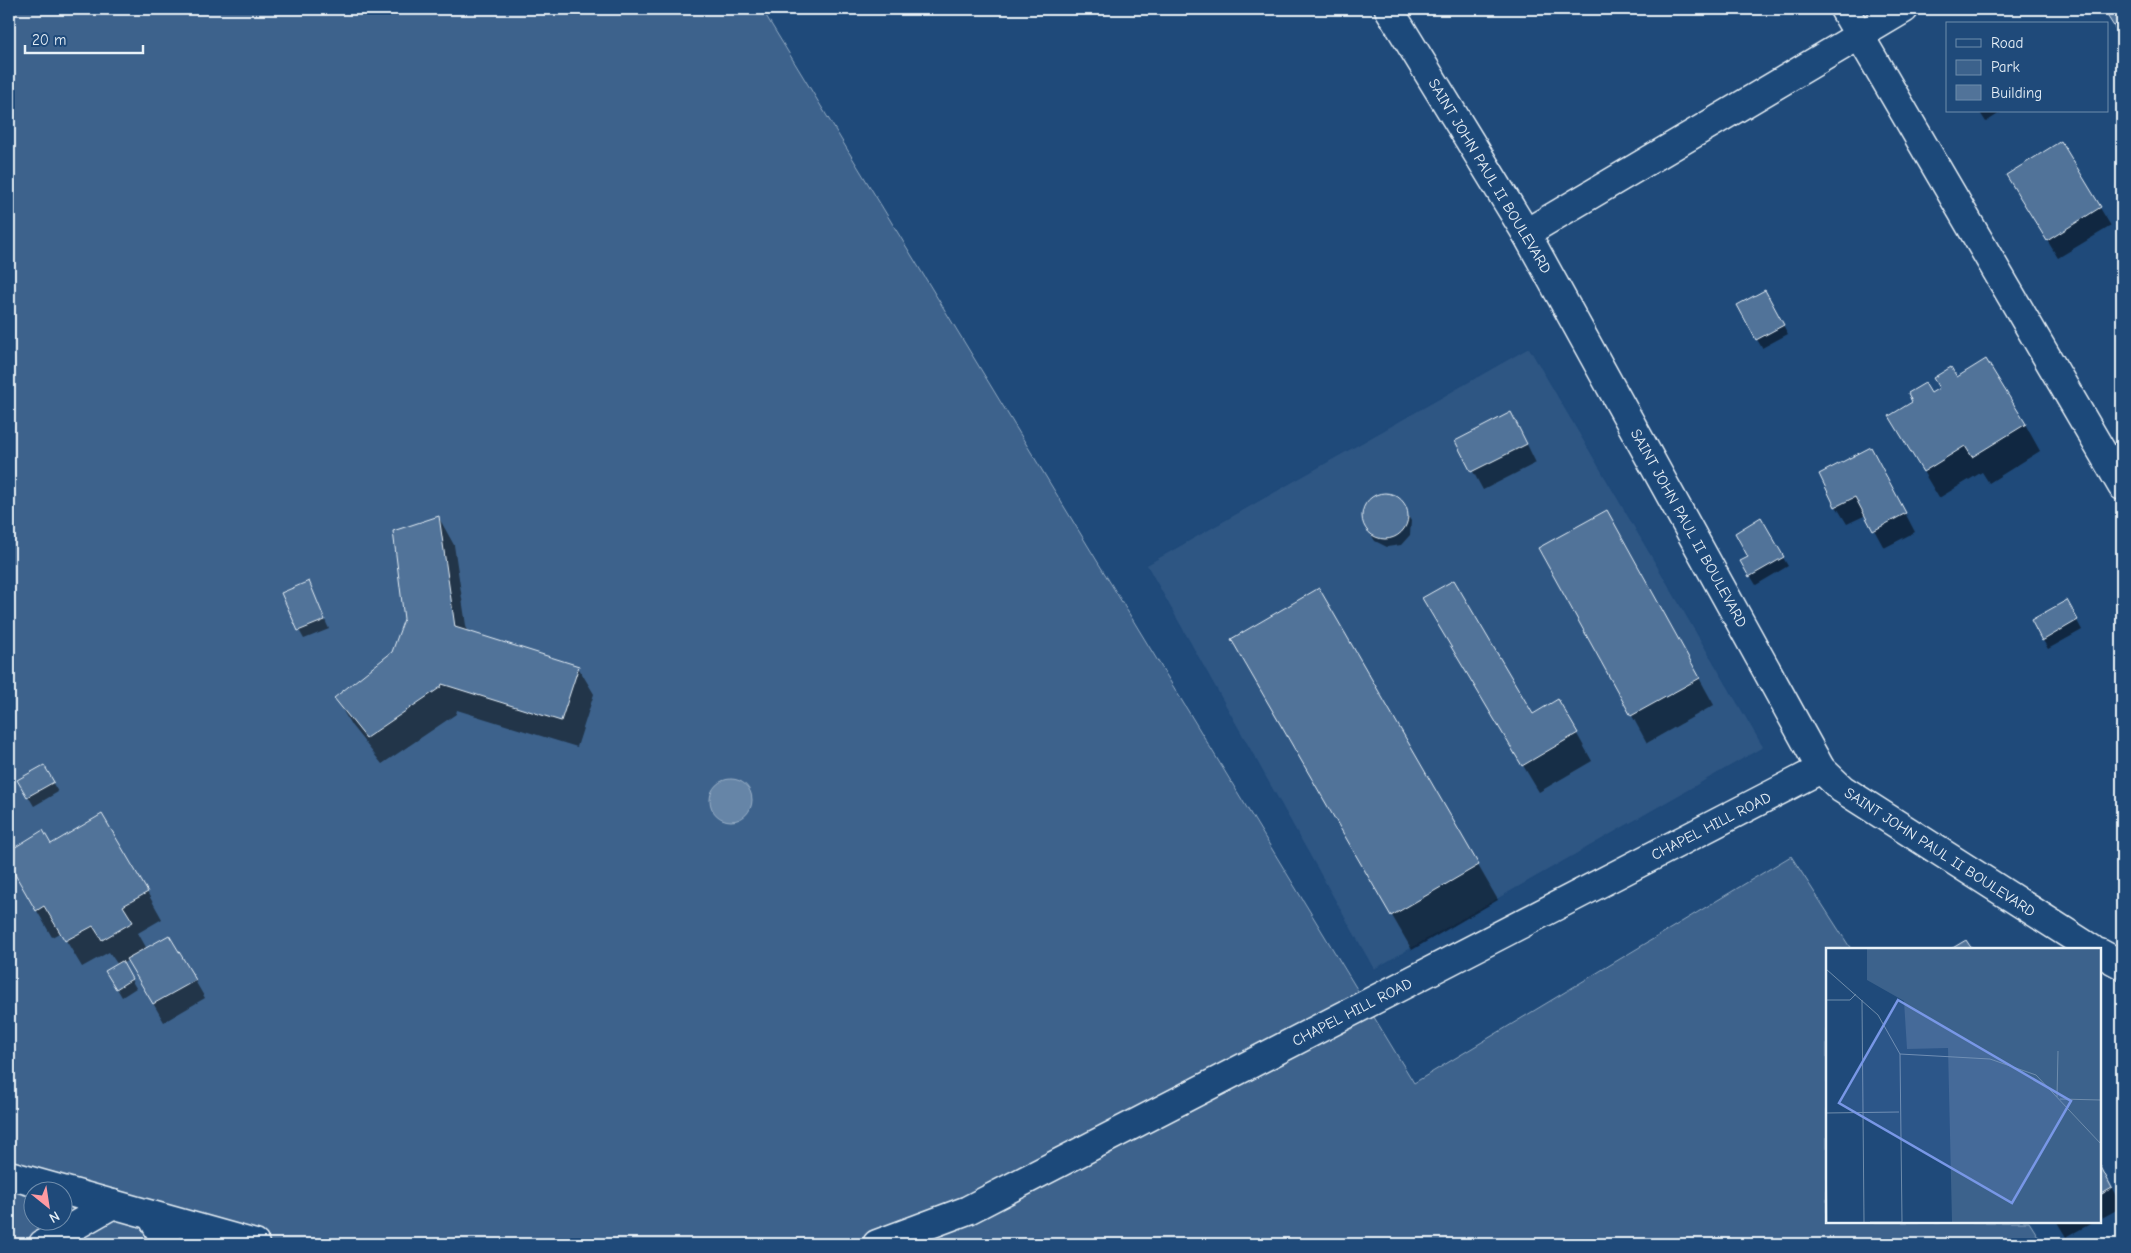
<svg xmlns="http://www.w3.org/2000/svg" width="2131" height="1253" viewBox="0 0 2131 1253" font-family="'Comic Neue',sans-serif">
<rect width="100%" height="100%" fill="#1f4a7a"/>
<filter id="ink" filterUnits="userSpaceOnUse"><feTurbulence type="fractalNoise" baseFrequency=".02" numOctaves="2"/><feDisplacementMap in="SourceGraphic" scale="10" xChannelSelector="R" yChannelSelector="G"/><feConvolveMatrix kernelMatrix="1 2 1 2 8 2 1 2 1" color-interpolation-filters="sRGB"/></filter>
<g filter="url(#ink)">
<path fill="#2e5683" d="M1529,348L1763,747L1374,969L1147,565Z"/>
<path fill="#3c628c" stroke="#92aac2" fill-rule="evenodd" d="M9,9H762L1414,1083L1791,856L1851,949H1827V1222H2029L2043,1244H9ZM32,1190H62V1220H32Z"/>
<circle fill="#6685a7" stroke="#9ab0c7" cx="731" cy="800" r="21"/>
<g fill="#0007">
<path d="M1979,111H2003L1986,122Z"/>
<path d="M2060,142L2111,226L2058,258L2018,193Z"/>
<path d="M1769,300L1788,334L1762,348L1738,306Z"/>
<path d="M1956,378L2025,424L2040,451L1989,483L1982,472L1939,498L1906,443Z"/>
<path d="M1521,432L1536,463L1483,490L1457,442Z"/>
<path d="M1881,467L1915,532L1884,548L1866,515L1847,524L1836,506Z"/>
<path d="M1385,495L1398,499L1411,521L1410,535L1401,545L1387,547L1375,541L1366,526L1364,512L1372,499Z"/>
<path d="M439,518L454,545L467,632L578,667L594,694L577,747L457,710L456,714L382,764L351,725L336,698L393,653Z"/>
<path d="M1760,519L1788,566L1756,585L1742,562L1750,557Z"/>
<path d="M1622,538L1714,705L1647,743L1540,549Z"/>
<path d="M308,582L329,629L304,639L299,630Z"/>
<path d="M1319,590L1498,900L1412,950L1232,640Z"/>
<path d="M2067,602L2082,630L2048,649L2032,621Z"/>
<path d="M1439,625L1533,716L1558,700L1592,761L1539,792Z"/>
<path d="M9,742L13,750L9,753Z"/>
<path d="M43,767L58,792L34,806L19,781Z"/>
<path d="M42,832L51,845L147,892L162,919L138,933L147,949L169,936L205,998L164,1022L128,960L122,964L136,988L122,997L107,971L118,965L109,952L82,967L61,932L52,937L9,862V852Z"/>
<path d="M2100,1166L2122,1207L2100,1219Z"/>
<path d="M2057,1222H2094L2066,1237Z"/>
</g>
<g fill="#517399" stroke="#e8f1f8">
<path d="M2103,9H2122V39Z"/>
<path d="M2061,141L2101,207L2047,241L2006,175Z"/>
<path d="M1765,290L1784,325L1756,340L1737,305Z"/>
<path d="M1986,359L2026,424L1972,457L1965,446L1923,472L1889,416L1912,402L1908,393L1925,383L1931,393L1939,388L1933,378L1951,367L1957,377Z"/>
<path d="M1511,412L1527,444L1471,472L1455,441Z"/>
<path d="M1871,447L1906,513L1873,531L1855,497L1835,507L1819,474Z"/>
<circle cx="1385" cy="516" r="23"/>
<path d="M1607,510L1700,678L1631,716L1538,548Z"/>
<path d="M439,516L455,627L579,666L561,721L442,684L441,687L366,738L334,698L392,652L404,619L393,531Z"/>
<path d="M1761,517L1784,557L1749,577L1740,561L1748,557L1735,533Z"/>
<path d="M1454,580L1533,714L1558,699L1578,733L1522,766L1422,598Z"/>
<path d="M309,581L325,620L298,631L281,593Z"/>
<path d="M1319,588L1479,865L1391,916L1231,639Z"/>
<path d="M2067,600L2078,620L2042,641L2031,620Z"/>
<path d="M44,765L54,782L27,797L17,780Z"/>
<path d="M102,814L148,892L123,906L133,922L102,940L93,926L65,941L44,906L36,911L9,864V851L43,830L51,844Z"/>
<path d="M169,935L196,980L153,1004L126,959Z"/>
<path d="M1966,940L1972,949H1951Z"/>
<path d="M122,961L132,979L116,989L105,971Z"/>
<path d="M2100,1165L2112,1188L2100,1195Z"/>
</g>
<g fill="none" stroke-linecap="round" stroke-linejoin="round">
<defs>
<g id="minor">
<path d="M1389,9L1526,233L1821,769L1842,789L2092,949"/>
<path d="M1844,9L2122,486"/>
<path d="M1526,233L1904,9"/>
<path d="M2100,953L2122,965"/>
<path d="M9,1175L255,1244"/>
<path d="M151,1215L167,1244"/>
<path d="M43,1244L113,1204"/>
<path d="M877,1244L968,1210L1821,769"/>
</g>
</defs>
<use href="#minor" stroke="#e8f1f8" stroke-width="31"/>
<use href="#minor" stroke="#1f4a7a" stroke-width="28"/>
</g>
</g>
<g text-anchor="middle" stroke-width="4" stroke-linejoin="round" paint-order="stroke">
<g font-size="15" fill="#e8f1f8" stroke="#1f4a7a">
<text transform="translate(1490 176) rotate(59)" y="5">SAINT JOHN PAUL II BOULEVARD</text>
<text transform="translate(1689 528) rotate(61)" y="5">SAINT JOHN PAUL II BOULEVARD</text>
<text transform="translate(1711 826) rotate(-27)" y="5">CHAPEL HILL ROAD</text>
<text transform="translate(1940 852) rotate(33)" y="5">SAINT JOHN PAUL II BOULEVARD</text>
<text transform="translate(1352 1012) rotate(-27)" y="5">CHAPEL HILL ROAD</text>
</g>
</g>
<g transform="translate(1826 948)">
<rect width="275" height="275" fill="#1f4a7a"/>
<path d="M41,1H275V274H126L122,100L81,101L78,53L41,32Z" fill="#3c628c"/>
<path fill="none" stroke="#6f8dac" stroke-width="1" d="M0,21L52,67L74,106L76,274H44M0,52H24L30,46M36,52L38,274M74,106L164,111L210,127L275,196M231,149L232,103M234,151L275,152M0,165L73,164M0,198L1,274"/>
<path fill="#7897e6" fill-opacity="0.15" stroke="#7897e6" stroke-width="2.5" d="M72,52L245,153L186,255L13,155Z"/>
<rect width="275" height="275" fill="none" stroke="#e8f1f8" stroke-width="2.5"/>
</g>
<rect width="2131" height="1253" fill="none" stroke="#1f4a7a" stroke-width="30"/>
<rect x="15" y="15" width="2101" height="1223" fill="none" stroke="#e8f1f8" stroke-width="2" filter="url(#ink)"/>
<rect x="1946" y="22" width="162" height="90" fill="#1f4a7a" stroke="#6f8dac"/>
<rect x="1956" y="39" width="25" height="8" fill="#1f4a7a" stroke="#6f8dac"/>
<text x="1991" y="48" font-size="15" fill="#e8f1f8">Road</text>
<rect x="1956" y="60" width="25" height="15" fill="#3c628c" stroke="#6f8dac"/>
<text x="1991" y="72" font-size="15" fill="#e8f1f8">Park</text>
<rect x="1956" y="85" width="25" height="15" fill="#517399" stroke="#6f8dac"/>
<text x="1991" y="98" font-size="15" fill="#e8f1f8">Building</text>
<g transform="translate(48 1206) rotate(150)"><circle r="24" fill="#1f4a7a" stroke="#6f8dac"/>
<path d="M0-4L9 19L0 12L-9 19Z" fill="#ff9aa2"/>
<text y="-8" font-size="14" font-weight="bold" text-anchor="middle" fill="#e8f1f8">N</text>
</g>
<path d="M25 45v8h118v-8" fill="none" stroke="#e8f1f8" stroke-width="2.5"/>
<text x="32" y="45" font-size="15" fill="#e8f1f8" stroke="#1f4a7a" stroke-width="4" paint-order="stroke">20 m</text>
</svg>
